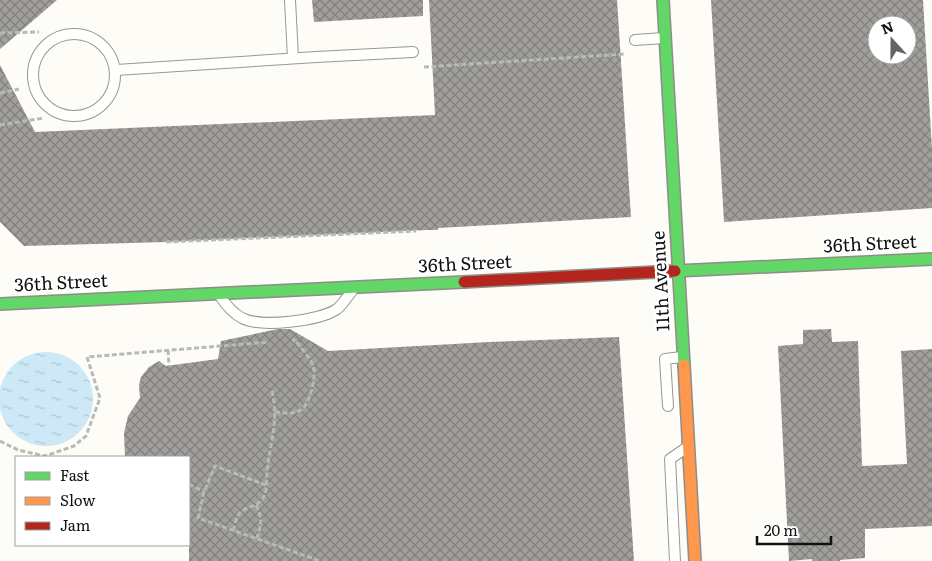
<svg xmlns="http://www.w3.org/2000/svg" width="932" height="561" viewBox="0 0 932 561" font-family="Literata,serif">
<defs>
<pattern id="water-ripples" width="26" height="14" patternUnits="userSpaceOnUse" patternTransform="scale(1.25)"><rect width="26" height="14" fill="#cde8f7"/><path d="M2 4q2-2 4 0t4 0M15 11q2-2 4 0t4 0" fill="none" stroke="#afc6d3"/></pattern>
<pattern id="building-cross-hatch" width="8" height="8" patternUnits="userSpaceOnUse" patternTransform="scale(1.25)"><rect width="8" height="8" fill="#a19f9c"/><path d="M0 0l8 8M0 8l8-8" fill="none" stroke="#82807e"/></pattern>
</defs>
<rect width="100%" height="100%" fill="#fdfcf7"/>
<circle fill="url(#water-ripples)" cx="46" cy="399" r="47"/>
<g fill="url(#building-cross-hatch)" fill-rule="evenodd">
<path d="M0,0H57L0,49Z"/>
<path d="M312,0H423V16L314,22Z"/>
<path d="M429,0H617L631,217L438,228V230H427L166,242L24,246L0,222V65L35,132L435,115Z"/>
<path d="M711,0H923L932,149V208L724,222ZM877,25H907V55H877Z"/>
<path d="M278,329H290L328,351L489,342L619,337L634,561H189V457H125L124,433L128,416L140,398L139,385L141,377L149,367L159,361L166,366L218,359L221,341Z"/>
<path d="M831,329L832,342L858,341L862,466L907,464L901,351L932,349V526L865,529V558L840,560V561H812V559L789,561L778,346L803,344V330Z"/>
</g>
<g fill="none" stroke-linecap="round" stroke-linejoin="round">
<defs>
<g id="lane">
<path d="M290,0L293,58"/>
<circle cx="74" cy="75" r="41"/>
<path d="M635,40L664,38"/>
<path d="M116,70L316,57L413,52"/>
<path d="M220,296C226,305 232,313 242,318C260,328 320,321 337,309C343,304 347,297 352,291"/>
<path d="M668,406L665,359L682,357"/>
<path d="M675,561L670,459L686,448"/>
</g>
<g id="fast">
<path d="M663,0L684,365"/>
<path d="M675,271L932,259"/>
<path d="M0,304L464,282"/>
</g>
<path id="slow" d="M684,365L695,561"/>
<path id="jam" d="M464,282L675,271"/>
</defs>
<use href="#lane" stroke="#979795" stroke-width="12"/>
<use href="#fast" stroke="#8e8d8b" stroke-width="14"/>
<use href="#slow" stroke="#8e8d8b" stroke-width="14"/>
<use href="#jam" stroke="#8e8d8b" stroke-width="14"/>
<g stroke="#b9b9b8" stroke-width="3" stroke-dasharray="5 2.5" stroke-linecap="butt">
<path d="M0,33L39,32"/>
<path d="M424,67L625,54"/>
<path d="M0,93L19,89"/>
<path d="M0,125L44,118"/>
<path d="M166,242L416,231"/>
<path d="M168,350L169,366"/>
<path d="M275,412C284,413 294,415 302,409C310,403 317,375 313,366C312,360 299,346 295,340H292"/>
<path d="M0,441L18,450L45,456L74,446L86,436L100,398L87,357L269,342"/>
<path d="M189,484L204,492"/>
<path d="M266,485L215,466L204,492L198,518L320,561"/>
<path d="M256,505C263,519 261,524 257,538"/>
<path d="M233,530C235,526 236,519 238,515C244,506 257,508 263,498C268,491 266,480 267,472C270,442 279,422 272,391"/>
</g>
<use href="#lane" stroke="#fffffe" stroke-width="10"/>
<use href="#fast" stroke="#63d668" stroke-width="11"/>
<use href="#slow" stroke="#ff974d" stroke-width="11"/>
<use href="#jam" stroke="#b3261e" stroke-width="11"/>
</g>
<g text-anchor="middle" stroke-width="5" stroke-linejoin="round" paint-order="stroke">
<g font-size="18" fill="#111" stroke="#fff">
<text transform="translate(870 244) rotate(-3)" y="6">36th Street</text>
<text transform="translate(465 264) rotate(-3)" y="6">36th Street</text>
<text transform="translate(661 281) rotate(-93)" y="6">11th Avenue</text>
<text transform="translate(61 283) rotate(-3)" y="6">36th Street</text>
</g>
</g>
<rect x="15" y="456" width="175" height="90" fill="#ffffff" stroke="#a0a0a0"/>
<rect x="25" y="472" width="25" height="8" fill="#63d668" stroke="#a0a0a0"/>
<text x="60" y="481" font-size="15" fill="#111111">Fast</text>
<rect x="25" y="497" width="25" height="8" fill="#ff974d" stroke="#a0a0a0"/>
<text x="60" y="506" font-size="15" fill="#111111">Slow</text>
<rect x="25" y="522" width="25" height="8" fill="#b3261e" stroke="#a0a0a0"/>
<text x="60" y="531" font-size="15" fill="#111111">Jam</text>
<g transform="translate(892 40) rotate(339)"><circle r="24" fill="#ffffff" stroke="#a0a0a0"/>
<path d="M0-4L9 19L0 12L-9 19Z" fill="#646362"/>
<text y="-8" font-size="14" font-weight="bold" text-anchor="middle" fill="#111111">N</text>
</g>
<path d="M757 536v8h74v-8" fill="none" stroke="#111111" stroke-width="2.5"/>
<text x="764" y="536" font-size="15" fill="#111111" stroke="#ffffff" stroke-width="4" paint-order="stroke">20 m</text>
</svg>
